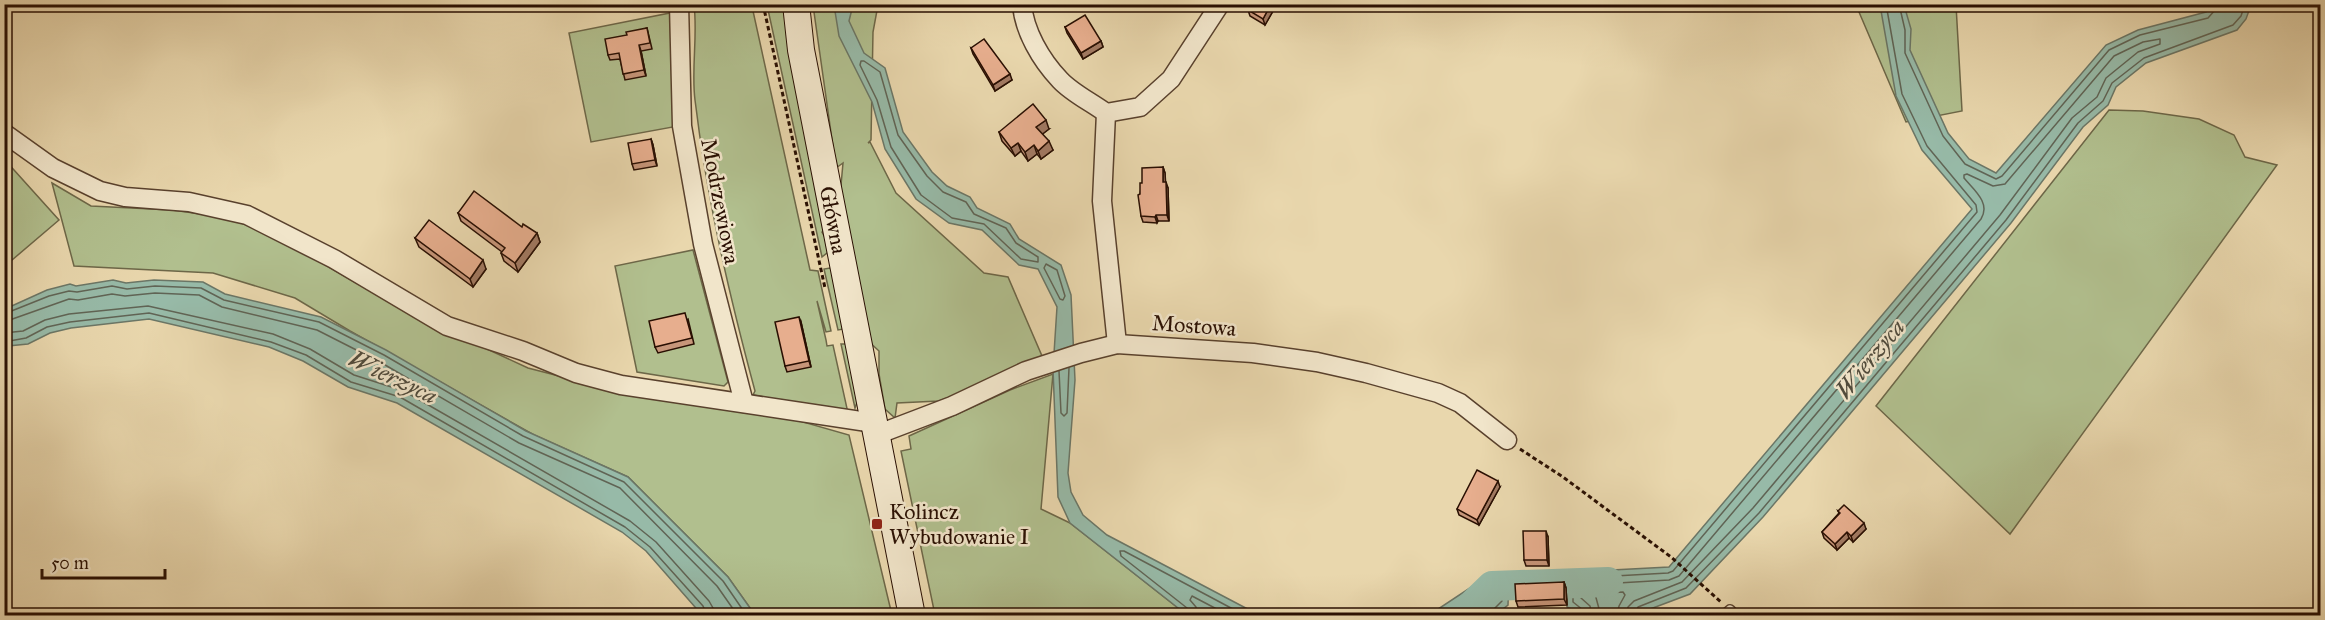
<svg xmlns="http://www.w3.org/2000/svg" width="2325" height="620" viewBox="0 0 2325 620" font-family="'IM FELL Great Primer',serif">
<rect width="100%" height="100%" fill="#e9d7ad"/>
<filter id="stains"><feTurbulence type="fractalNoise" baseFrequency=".00333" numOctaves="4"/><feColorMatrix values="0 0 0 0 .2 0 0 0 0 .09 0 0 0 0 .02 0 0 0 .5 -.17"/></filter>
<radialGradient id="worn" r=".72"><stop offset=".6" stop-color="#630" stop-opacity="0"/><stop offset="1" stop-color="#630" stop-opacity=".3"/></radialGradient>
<g fill="#b1bf8e" stroke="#6d6748" stroke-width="1.5">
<path d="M694,5H754L753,11L810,270L818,271L831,331L826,332L817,301L826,340L827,346L833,345L848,413L753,395L755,391C729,294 707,200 695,100C691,69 698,36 694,5Z"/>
<path d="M767,5H787L827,227L822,232L832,249L822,257Z"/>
<path d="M813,5H878L873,32L871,140L868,143L870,142L896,193L984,273L1008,277L1042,356L996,379L939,401L897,403L895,418L885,409L879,374V351L865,338L839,207L843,163L836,168Z"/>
<path d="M1856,5H1956L1962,111L1906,122Z"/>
<path d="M670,13L673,127L591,142L569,33Z"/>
<path d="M2109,110L2143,111L2199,119L2234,135L2245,157L2277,165L2010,534L1876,406Z"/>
<path d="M5,160L59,220L5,266Z"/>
<path d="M52,183L91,206L172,210L230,218L285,242L407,312L528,368L590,384L733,402L849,435L892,615H755L728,577L628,477L534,435L350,331L295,298L213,273L74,266Z"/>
<path d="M693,250L728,382L724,386L637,372L615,266Z"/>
<path d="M830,268L835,271L844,329L838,330L824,269Z"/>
<path d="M841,344H846L859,397L855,408Z"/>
<path d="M1053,374L1041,509L1070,523L1187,615H935L901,451L911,449L909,436L1010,390Z"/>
</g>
<g fill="#97baa8" stroke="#6b7666" stroke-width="1.5">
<path d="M834,5H853L849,21L864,53L885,68L903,132L932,172L947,186L970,197L977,208L1010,224L1019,239L1061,265L1071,295L1075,380L1068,473L1071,492L1083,515L1107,535L1259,615H1187L1070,523L1058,497L1053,369L1057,307L1038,269L1019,265L982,230L949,223L916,199L885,149L872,102L839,36Z"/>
<path d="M1880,5H1904L1911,29L1910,50L1948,133L1969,159L1996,173L2106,45L2138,30L2206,12L2213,5H2251L2246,19L2237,30L2146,63L2116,87L2108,105L2083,127L2011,223L1763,517L1690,594L1637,614L1627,615H1583L1567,607V588L1574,572L1669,567L1972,209L1922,150L1896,96Z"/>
<path d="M113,280L126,283L154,280L203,282L225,294L321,317L386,350L526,431L628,477L728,577L755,615H702L646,551L622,532L397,403L348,387L303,361L269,347L149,319L71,328L50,333L28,344L8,346L5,350V309L47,290L70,284L76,286Z"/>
<path d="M1509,574L1508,605L1495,615H1429L1488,576Z"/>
</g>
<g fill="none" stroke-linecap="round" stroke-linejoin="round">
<g stroke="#606455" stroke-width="1.5">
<path d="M1899,4L1905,30V53L1943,136L1965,164L1996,179L2002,176L2109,50L2140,35L2208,18L2215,10L2217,4"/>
<path d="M861,61H864L880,72L898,135L927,176L943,192L966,202L974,214L1006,228L1016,243L1038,257V262L1021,259L984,224L952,218L921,195L891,147L877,100L860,65Z"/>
<path d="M1046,264L1057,270L1065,296L1063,300L1060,299L1044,268Z"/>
<path d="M4,314L49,296L69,291L77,292L112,286L127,289L155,286L201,288L224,300L319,322L384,355L523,436L624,482L723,581L747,616"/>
<path d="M4,322L69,299L78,300L112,294L125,296L155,293L199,295L222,307L317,330L380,362L519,443L620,488L717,586L738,616"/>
<path d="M4,333L23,331L45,320L69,314L148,306L273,334L310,349L354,375L404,391L630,521L656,542L709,601L713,608L715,616"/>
<path d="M4,342L26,338L47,327L70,322L149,313L271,342L306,355L351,382L400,397L625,527L650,547L703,606L707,616"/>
<path d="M1059,371L1061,413L1064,416L1067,413L1069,368"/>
<path d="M1190,616L1187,608L1121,556L1120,551H1124L1246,616"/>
<path d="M1197,616L1196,607L1190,600L1192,596L1230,616"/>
<path d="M1439,616L1490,582L1500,581L1502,584V601L1493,610L1492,616"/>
<path d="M1453,616L1492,591L1494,598L1486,606L1484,616"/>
<path d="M1584,616L1583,610L1573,602V589L1579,578L1668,573L1673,571L1977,212L1976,205L1927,146L1902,94L1886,4"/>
<path d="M1592,616L1590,606L1581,598V590L1584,585L1669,580L1679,576L1981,219C1991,203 1974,190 1964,178V175L1967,174L1993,186L2005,184L2114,56L2143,42L2160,39V44L2138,52L2106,78L2097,97L2072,118L2000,215L1753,508L1682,582L1634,601L1628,607L1626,616"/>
<path d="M1601,616L1595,594L1623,592L1625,595L1619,606L1617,616"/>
<path d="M1634,616L1638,607L1686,588L1759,513L2006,220L2078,123L2103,101L2112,83L2144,58L2233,25L2241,16L2245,4"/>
</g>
<path stroke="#97baa8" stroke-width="30" d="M1461,616L1492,586L1608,582"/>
<defs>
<path id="lane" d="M1723,616L1730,610L1736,616"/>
<g id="street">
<path d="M679,4L682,126L703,244L744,403"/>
<path d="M1022,4C1024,31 1041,60 1060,80C1072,93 1091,102 1106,113L1140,107L1171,79L1220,4"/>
<path d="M1106,113L1102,201L1117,344"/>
<path d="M4,133L53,168L100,191L125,197L189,202L247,215L334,259L447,326L523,351L576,373L621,385L874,423"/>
<path d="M876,435L952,406L1026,371L1081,353L1117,344L1253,353L1317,362L1366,373L1438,393L1460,403L1507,440"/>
</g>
<path id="secondary" d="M796,4L801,50L912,616"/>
</defs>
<use href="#lane" stroke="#59412d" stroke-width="12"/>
<use href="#street" stroke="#59412d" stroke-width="21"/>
<use href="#secondary" stroke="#290f02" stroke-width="28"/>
<g stroke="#290f02" stroke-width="3" stroke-dasharray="4.5 3" stroke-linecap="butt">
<path d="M763,4L825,288"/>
<path d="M1520,449L1563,477L1671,557L1722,603"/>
</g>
<use href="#lane" stroke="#f1e5ca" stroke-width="9"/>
<use href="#street" stroke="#f1e5ca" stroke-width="18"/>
<use href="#secondary" stroke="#f1e5ca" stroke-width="26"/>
</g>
<g fill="#c7967a" stroke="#290f02" stroke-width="1.5">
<path d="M1251,4H1277L1265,25L1250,16L1248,10Z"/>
<path d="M1065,27L1101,41L1103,47L1083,59L1067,33Z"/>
<path d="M647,28L652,49L641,51L646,76L625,80L620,59L610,60L608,55L627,35Z"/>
<path d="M971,48L1012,80L995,91L973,54Z"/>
<path d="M1049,129L1042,134L1053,150L1041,159L1037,154L1028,161L1021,151L1015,156L1002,141L999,132Z"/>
<path d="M651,139L653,145L657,166L634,170L632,164Z"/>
<path d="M1163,167L1165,173V182L1168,188L1169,221H1158L1157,223L1143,222L1141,216L1140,194L1142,183Z"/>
<path d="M458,213L522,227L537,233L540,242L518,272L504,261L501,253L502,252L461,221Z"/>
<path d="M415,238L486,269L473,287L419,247Z"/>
<path d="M688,319L694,344L658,353L655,347Z"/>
<path d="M801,322L811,367L787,372L785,366Z"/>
<path d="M1500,487L1479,525L1459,515L1457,509Z"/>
<path d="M1838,511L1866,529L1853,542L1849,538L1837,550L1824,538L1822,532L1839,513Z"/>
<path d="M1548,537L1549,566H1526L1524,560Z"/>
<path d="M1564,582L1566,588L1567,605L1518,607L1516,601Z"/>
</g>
<g fill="#a27a63" stroke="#290f02" stroke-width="1.5">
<path d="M1271,4H1277L1265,25L1263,19Z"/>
<path d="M1101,41L1103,47L1083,59L1081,53Z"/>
<path d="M639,45L641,51L646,76L644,70Z"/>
<path d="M1010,74L1012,80L995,91L993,85Z"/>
<path d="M1046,120L1049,129L1040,136L1036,127Z"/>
<path d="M651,139L653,145L657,166L655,160Z"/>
<path d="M1049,141L1053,150L1041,159L1038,151Z"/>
<path d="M1018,143L1021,151L1015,156L1011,148Z"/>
<path d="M1034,145L1037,154L1028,161L1025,152Z"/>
<path d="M1163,167L1165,173L1166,188L1163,182Z"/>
<path d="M1166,182L1168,188L1169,221L1167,215Z"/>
<path d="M1156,215L1158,221L1157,223L1155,217Z"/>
<path d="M537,233L540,242L518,272L515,263Z"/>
<path d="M483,260L486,269L473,287L470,279Z"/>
<path d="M799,317L801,322L811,367L809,361Z"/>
<path d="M1498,481L1500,487L1479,525L1477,520Z"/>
<path d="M1864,523L1866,529L1853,542L1851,536Z"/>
<path d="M1546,531L1548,537L1549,566L1547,560Z"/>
<path d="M1847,532L1849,538L1837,550L1835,544Z"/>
<path d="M1564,582L1566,588L1567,605L1564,599Z"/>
</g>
<g fill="#e7ae8e" stroke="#290f02" stroke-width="1.5">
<path d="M1251,4H1271L1263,19L1248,10Z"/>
<path d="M1085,15L1101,41L1081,53L1065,27Z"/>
<path d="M647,28L650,43L639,45L644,70L623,74L619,53L608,55L605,39L627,35L626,32Z"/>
<path d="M984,39L1010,74L993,85L971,48Z"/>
<path d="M1033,104L1046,120L1036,127L1049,141L1038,151L1034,145L1025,152L1018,143L1011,148L999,132Z"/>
<path d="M651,139L655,160L632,164L628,143Z"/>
<path d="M1163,167V182H1166L1167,215H1156L1155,217L1141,216L1138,195L1140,194V183H1142V168Z"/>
<path d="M474,191L522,227L523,224L537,233L515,263L501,253L505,248L458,213Z"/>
<path d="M429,220L483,260L470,279L415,238Z"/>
<path d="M685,313L692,338L655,347L649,321Z"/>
<path d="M799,317L809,361L785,366L775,322Z"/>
<path d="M1477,470L1498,481L1477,520L1457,509Z"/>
<path d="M1844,505L1864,523L1851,536L1847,532L1835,544L1822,532L1840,513L1838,511Z"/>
<path d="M1523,531H1546L1547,560H1524Z"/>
<path d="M1564,582V599L1516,601L1515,584Z"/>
</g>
<rect fill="#8f2418" stroke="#f1e5ca" stroke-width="2" x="871" y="518" width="12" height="12" rx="3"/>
<g text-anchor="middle" stroke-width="5" stroke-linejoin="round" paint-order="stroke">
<g font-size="22" fill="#290f02" stroke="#f1e5ca">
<text transform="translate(721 201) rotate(79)" y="8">Modrzewiowa</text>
<text transform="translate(834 220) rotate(79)" y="8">Główna</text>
<text transform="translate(1194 325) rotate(4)" y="8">Mostowa</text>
</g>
<g font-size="22" fill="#290f02" stroke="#f1e5ca" text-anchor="start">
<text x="889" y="519">Kolincz<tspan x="889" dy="25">Wybudowanie I</tspan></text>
</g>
<g font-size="24" font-style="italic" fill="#504b3c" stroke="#f1e5ca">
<text transform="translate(1870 359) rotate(-51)" y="8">Wierzyca</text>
<text transform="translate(393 377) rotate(25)" y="8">Wierzyca</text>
</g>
</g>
<rect width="2325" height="620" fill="none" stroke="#e9d7ad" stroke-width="24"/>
<rect x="6" y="6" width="2313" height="608" fill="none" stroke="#290f02" stroke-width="3"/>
<rect x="12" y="12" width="2301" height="596" fill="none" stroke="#290f02" stroke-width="1.5"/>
<path d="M42 569v9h123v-9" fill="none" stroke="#290f02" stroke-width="3"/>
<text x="51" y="569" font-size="18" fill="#290f02" stroke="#f1e5ca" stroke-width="4.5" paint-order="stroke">50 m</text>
<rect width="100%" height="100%" filter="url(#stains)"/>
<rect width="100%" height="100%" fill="url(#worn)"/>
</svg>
